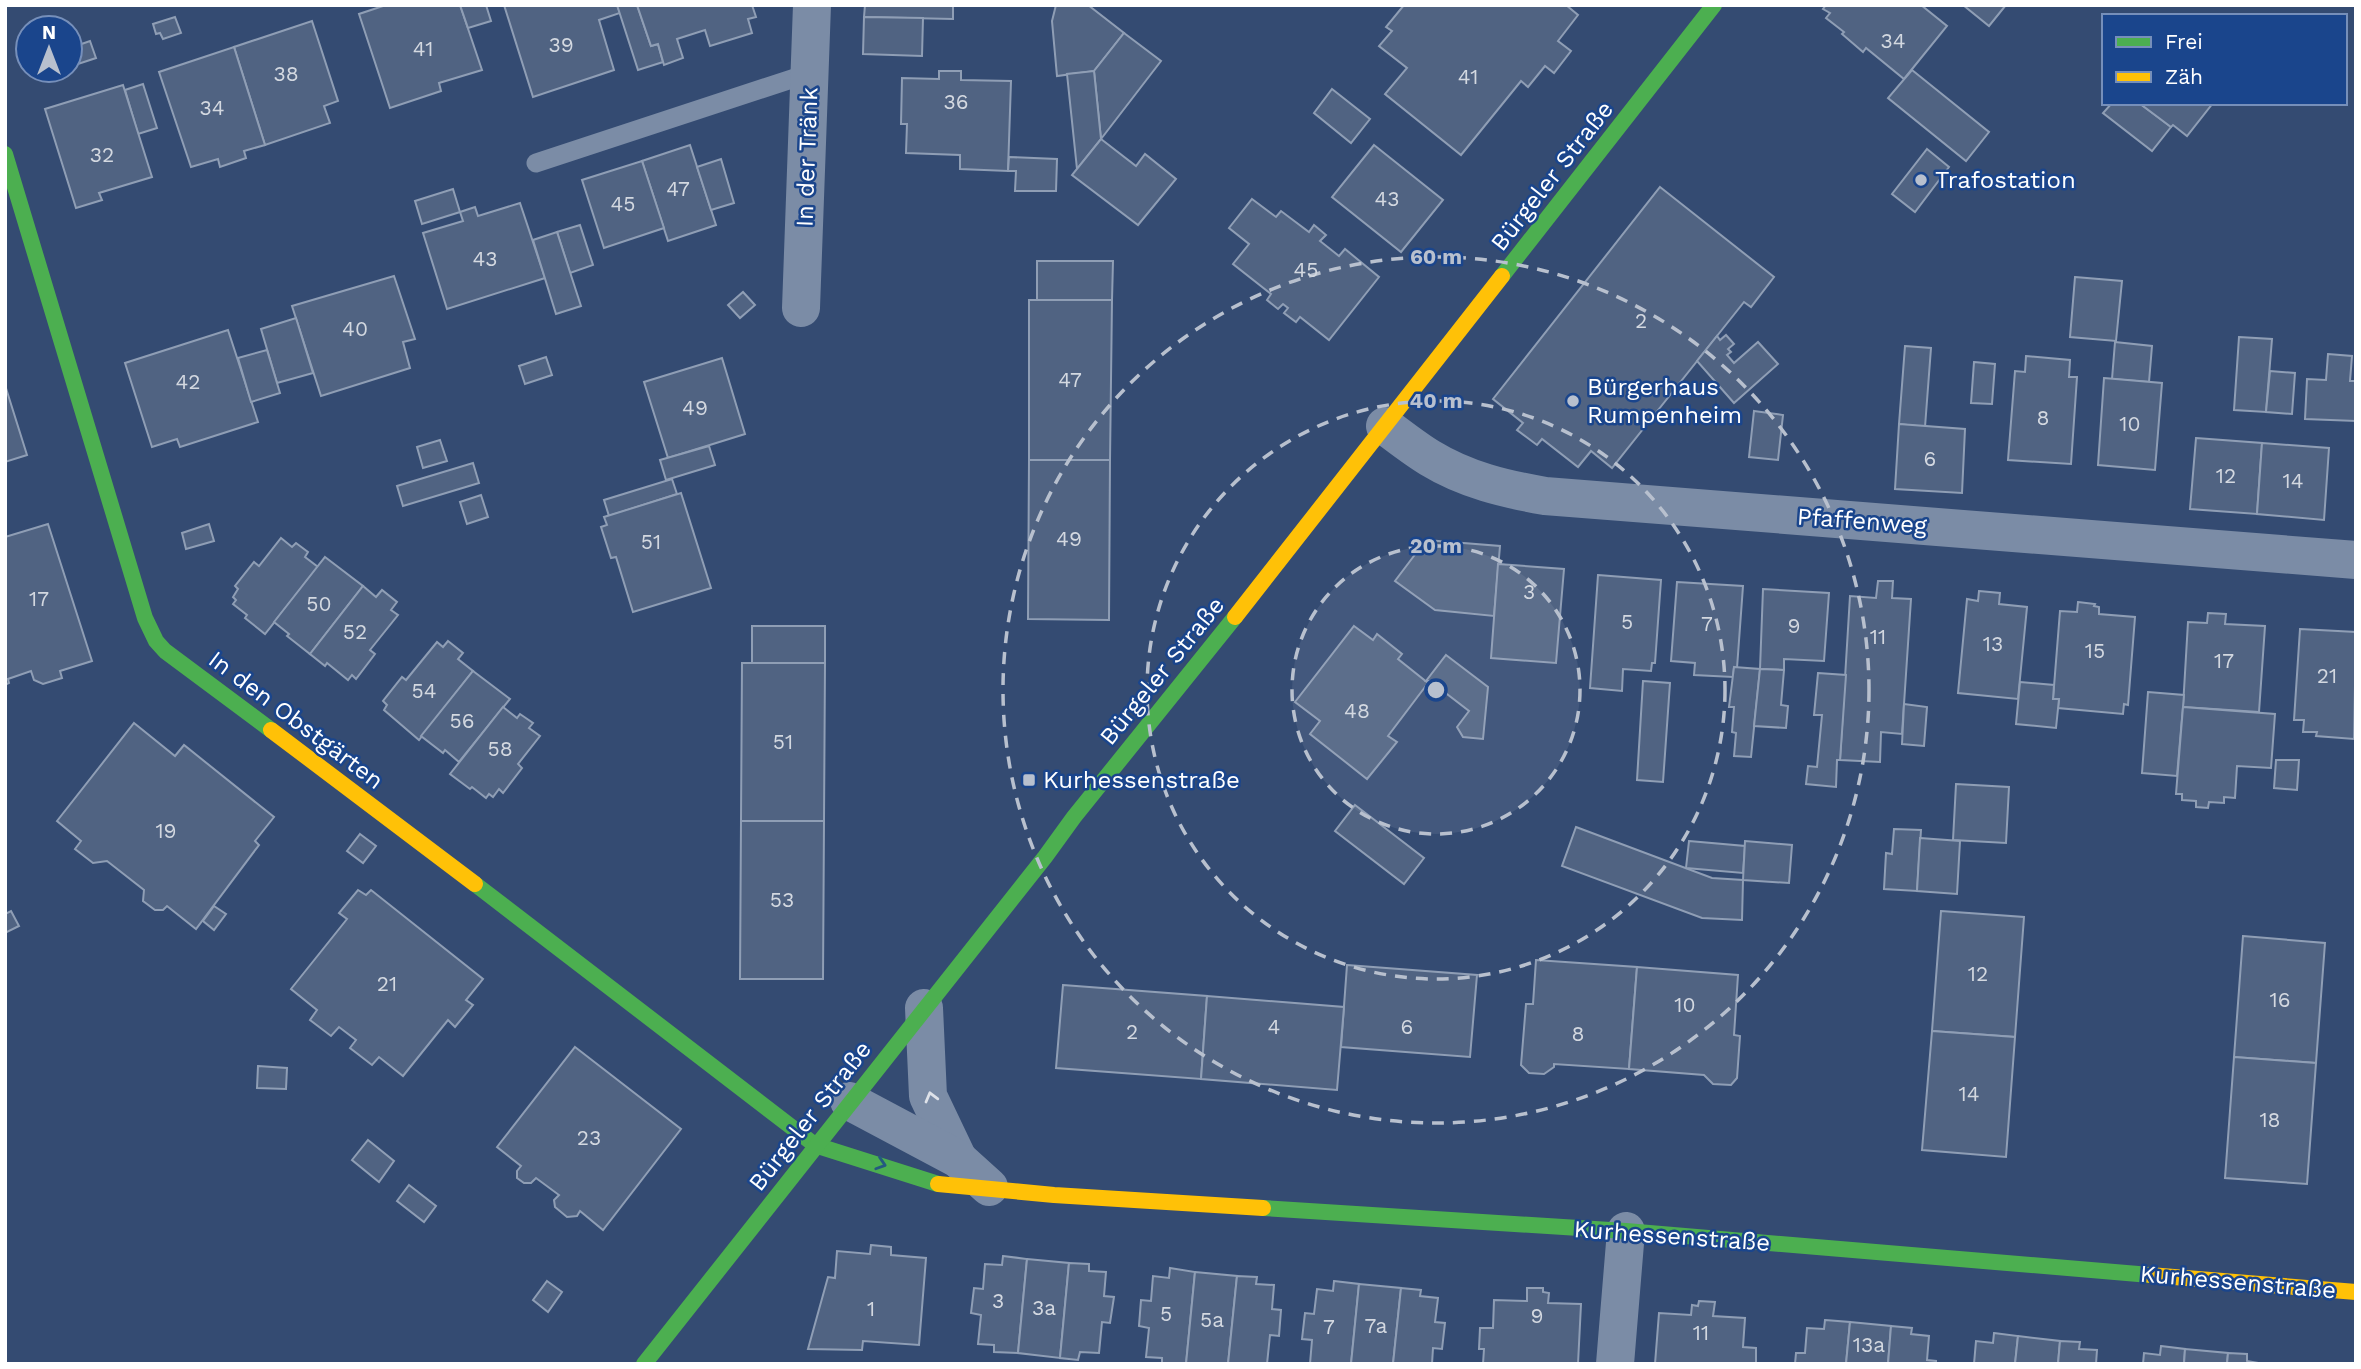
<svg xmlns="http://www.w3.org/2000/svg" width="2361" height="1369" viewBox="0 0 2361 1369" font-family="'Work Sans',sans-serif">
<rect width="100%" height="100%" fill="#344b72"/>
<g fill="#506382" stroke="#8f9eb5" stroke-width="2">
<path d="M386,5H460L482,70L439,83L441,91L390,108L359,14Z"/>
<path d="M460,5H486L491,21L468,28Z"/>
<path d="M504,5H617L620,13L599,20L614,70L533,97Z"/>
<path d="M617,5H637L651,46L658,44L663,62L638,70Z"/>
<path d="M637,5H752L756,17L748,19L752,33L710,46L705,30L677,39L683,58L664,65L658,44L651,46Z"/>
<path d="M865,5H953V19L864,17Z"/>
<path d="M1056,5H1088L1124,33L1094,71L1057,76L1052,21Z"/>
<path d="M1404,5H1566L1578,15L1558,41L1571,51L1554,73L1545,66L1528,87L1521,81L1461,155L1385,94L1407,68L1379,46L1392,31L1386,27Z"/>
<path d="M1826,5H1921L1947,26L1904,79L1866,48L1863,52L1842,34L1844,32L1826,18L1830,13L1823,9Z"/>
<path d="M1963,5H2006L1989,26Z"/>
<path d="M175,17L181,33L163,39L160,33L156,34L153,24Z"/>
<path d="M864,17L923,18L922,56L863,54Z"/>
<path d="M312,21L338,101L324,106L330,123L265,145L234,47Z"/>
<path d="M1124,33L1161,61L1101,139L1094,71Z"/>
<path d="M90,41L96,58L78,64L73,47Z"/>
<path d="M234,47L265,145L244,151L246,158L220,167L218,159L191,167L159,72Z"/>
<path d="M1912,70L1989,132L1966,161L1888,98Z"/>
<path d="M939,71H961V80L1011,81L1008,171L960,169V155L906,153L907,124H901L902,78L939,79Z"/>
<path d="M1094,71L1101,139L1077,169L1067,74Z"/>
<path d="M143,84L157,128L138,134L125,90Z"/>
<path d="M123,85L152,177L99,193L102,200L76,208L45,109Z"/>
<path d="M1332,89L1370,119L1351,143L1314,113Z"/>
<path d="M2112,103H2139L2171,127L2152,151L2103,113Z"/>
<path d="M2139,103H2213L2187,136L2173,125L2171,127Z"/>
<path d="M1101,139L1136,166L1145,154L1176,179L1138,225L1072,175Z"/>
<path d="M690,145L716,225L668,241L642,161Z"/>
<path d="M1374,145L1443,200L1401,252L1332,197Z"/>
<path d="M1927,149L1949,167L1915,212L1892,194Z"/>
<path d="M1009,157L1057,159L1056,191H1015L1016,171H1008Z"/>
<path d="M721,159L734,203L711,210L697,167Z"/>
<path d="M642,161L664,228L604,248L582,180Z"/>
<path d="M1660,187L1774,277L1751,307L1744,302L1612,468L1591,451L1578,467L1542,439L1537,445L1517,430L1523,423L1493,399Z"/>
<path d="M453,189L460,212L422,224L415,201Z"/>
<path d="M1252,199L1276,217L1281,211L1309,232L1314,225L1326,235L1320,241L1339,256L1345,249L1379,277L1329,340L1300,317L1296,322L1284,313L1288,308L1283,304L1278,309L1267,300L1271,294L1233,264L1249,244L1229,228Z"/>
<path d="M520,203L545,278L447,309L423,233L463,221L460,212L475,207L478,216Z"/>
<path d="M580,225L593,265L570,273L557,232Z"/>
<path d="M557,232L581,306L556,314L533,240Z"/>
<path d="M1037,261H1113L1112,300H1037Z"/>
<path d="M394,276L415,339L403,342L410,368L321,396L292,306Z"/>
<path d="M2075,277L2122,281L2116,341L2070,337Z"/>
<path d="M743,292L755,305L740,318L728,305Z"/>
<path d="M1029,300H1112L1110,460H1029Z"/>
<path d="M296,318L313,373L277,383L261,329Z"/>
<path d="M228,330L258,422L180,447L177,439L152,447L125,363Z"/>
<path d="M1726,335L1734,344L1728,349L1731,352L1727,355L1734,363L1758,342L1778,364L1734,403L1697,361L1717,336L1720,340Z"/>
<path d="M2239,337L2272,339L2266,412L2234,410Z"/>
<path d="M2115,342L2152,346L2149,382L2112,379Z"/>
<path d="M1905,346L1931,348L1925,427L1899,424Z"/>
<path d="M267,350L280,393L251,402L238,358Z"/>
<path d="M2328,354L2352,356L2350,381H2356V421L2305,419L2307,379L2326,380Z"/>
<path d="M2026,356L2070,360L2069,377H2077L2071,464L2008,460L2015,371L2025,372Z"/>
<path d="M546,357L552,375L525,384L519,366Z"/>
<path d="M722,358L745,434L668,458L644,382Z"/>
<path d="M1974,362L1995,364L1992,404L1971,403Z"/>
<path d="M2270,371L2295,373L2292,414L2266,412Z"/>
<path d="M2104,378L2162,383L2155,470L2098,465Z"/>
<path d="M5,385L27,455L5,462Z"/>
<path d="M1754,411L1783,415L1778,460L1749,457Z"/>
<path d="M1899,424L1965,429L1962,493L1895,489Z"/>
<path d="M2196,438L2262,443L2257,514L2190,509Z"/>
<path d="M440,440L447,461L423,468L417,447Z"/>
<path d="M2262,443L2329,448L2324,520L2257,514Z"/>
<path d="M709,446L715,465L666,480L660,460Z"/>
<path d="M1029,460H1110L1109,620L1028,619Z"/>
<path d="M473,463L479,483L403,506L397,486Z"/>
<path d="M672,479L677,494L609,516L604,500Z"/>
<path d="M681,493L711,588L633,612L616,557L611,558L601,527L607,525L604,517Z"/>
<path d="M481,495L488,517L467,524L460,502Z"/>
<path d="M48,524L92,661L60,671L62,678L43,684L34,680L31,671L8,679L9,683L5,685V537Z"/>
<path d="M209,524L214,541L186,549L182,533Z"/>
<path d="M281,538L292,547L296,543L308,552L305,557L318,567L265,634L245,618L247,615L233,604L236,600L233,597L238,589L235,586L254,562L259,566Z"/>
<path d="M1426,540L1500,546L1494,616L1435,610L1395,581Z"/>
<path d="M325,557L363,586L310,654L287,636L289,634L274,622Z"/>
<path d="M1498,564L1564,569L1556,663L1491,658Z"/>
<path d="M1598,575L1661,580L1655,663H1652L1651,671L1623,669L1622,691L1590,688Z"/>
<path d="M1878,581H1893L1892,598L1911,599L1902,734L1881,732L1880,762L1840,760L1850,596L1876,598Z"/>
<path d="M1677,582L1743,586L1737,668L1734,667L1733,677L1694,675L1695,663L1671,661Z"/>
<path d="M363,586L376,597L382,590L397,602L391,610L398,615L370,650L375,654L356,679L352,675L348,680L327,663L325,666L310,654Z"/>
<path d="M1763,589L1829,593L1824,661L1784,659V670L1760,669Z"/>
<path d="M1979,591L2000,593L1999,604L2027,607L2018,699L1958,693L1967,599L1978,601Z"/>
<path d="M2078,602L2095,604L2094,606L2099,607V614L2135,617L2128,705L2124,704L2123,714L2058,708L2059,699H2053L2060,611L2077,612Z"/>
<path d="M2208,613L2226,614L2225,624L2265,626L2259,712L2183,707L2188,622L2207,623Z"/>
<rect x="752" y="626" width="73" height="37"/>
<path d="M1354,626L1373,640L1377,634L1402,654L1398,659L1428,683L1388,736L1397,742L1367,779L1310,734L1320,721L1295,702Z"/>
<path d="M2300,629L2356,632L2354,739L2316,736L2317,732H2303L2304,720H2294Z"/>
<path d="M448,641L463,653L458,659L473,671L419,740L384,710L387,705L383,701L402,677L406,680L437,642L443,647Z"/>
<path d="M1446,655L1488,687L1483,739L1463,737L1457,727L1469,711L1430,681H1426Z"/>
<path d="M742,663H825L824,821H741Z"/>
<path d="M1734,667L1760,669L1751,757L1734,756L1736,733L1732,732L1734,707H1729Z"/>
<path d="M1760,669L1784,670L1781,705L1788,706L1786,728L1754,726Z"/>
<path d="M473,671L510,699L459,762L445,750L443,753L421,736Z"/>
<path d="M1818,673L1846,675L1840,760H1837L1836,787L1806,784L1808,766L1817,767L1822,715H1814Z"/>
<path d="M1643,681L1670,683L1663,782L1637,780Z"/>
<path d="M2020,682L2054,685L2053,699H2059L2056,728L2016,724Z"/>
<path d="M2148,692L2184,695L2177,776L2142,773Z"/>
<path d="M1904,704L1927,707L1924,746L1902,744Z"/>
<path d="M503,707L517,718L520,714L533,723L529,728L540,736L518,764L522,768L503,793L499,789L493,797L489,794L486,798L472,787L470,789L450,774Z"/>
<path d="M2183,707L2275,714L2271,768L2237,766L2235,798L2224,797V803L2209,802L2208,808L2196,807V801L2182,800V794H2176Z"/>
<path d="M134,723L175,756L184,745L274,817L255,841L259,845L196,929L167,906L163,910H155L143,901L144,890L107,861L93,863L75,849L81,841L57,821Z"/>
<path d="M2276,760H2299L2297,790L2274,788Z"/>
<path d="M1956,784L2009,787L2006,843L1953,840Z"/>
<path d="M1355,805L1424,858L1404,884L1335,831Z"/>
<path d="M741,821H824L823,979H740Z"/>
<path d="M1576,827L1712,878L1743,880L1742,920L1702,918L1562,866Z"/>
<path d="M1894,829L1921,830L1917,891L1884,889L1886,853L1892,854Z"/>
<path d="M360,834L376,846L363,863L347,851Z"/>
<path d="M1920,838L1960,841L1957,894L1917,891Z"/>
<path d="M1689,841L1745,846L1743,873L1686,868Z"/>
<path d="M1745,841L1792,845L1789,883L1743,880Z"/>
<path d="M358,890L366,895L371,890L483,979L466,1000L473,1005L455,1027L448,1020L403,1076L379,1057L372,1065L350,1048L356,1040L339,1027L331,1036L310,1020L317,1010L291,989L347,919L339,913Z"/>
<path d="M214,906L226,914L214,930L203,921Z"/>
<path d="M11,911L19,926L5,933V914Z"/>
<path d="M1941,911L2024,917L2015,1037L1932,1031Z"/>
<path d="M2243,936L2325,943L2316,1063L2234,1057Z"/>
<path d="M1536,960L1637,967L1629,1069L1554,1064V1067L1544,1074L1529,1073L1521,1065L1526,1004H1533Z"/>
<path d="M1347,965L1477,975L1470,1057L1341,1047Z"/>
<path d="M1637,967L1738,975L1734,1035L1740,1036L1737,1078L1731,1085L1713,1084L1704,1075L1629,1069Z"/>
<path d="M1063,985L1207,996L1201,1079L1056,1068Z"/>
<path d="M1207,996L1344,1007L1337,1090L1201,1079Z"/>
<path d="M1932,1031L2015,1037L2006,1157L1922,1150Z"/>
<path d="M575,1047L681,1129L603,1230L580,1211L577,1216L567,1217L555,1207L554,1200L559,1195L536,1178L531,1183H524L517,1178V1171L521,1166L497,1147Z"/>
<path d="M2234,1057L2316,1063L2307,1184L2225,1178Z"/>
<path d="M258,1066L287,1068L286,1089L257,1088Z"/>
<path d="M368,1140L394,1161L379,1182L352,1160Z"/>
<path d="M409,1185L436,1206L424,1222L397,1201Z"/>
<path d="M871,1245L891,1247V1255L926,1258L919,1345L863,1341L862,1350L808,1349L828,1277L835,1278L837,1251L870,1254Z"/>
<path d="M1003,1256L1027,1259L1018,1353L994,1352V1345L978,1344L981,1315L971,1313L974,1288L983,1289L985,1264L1002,1265Z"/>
<path d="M1027,1259L1069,1263L1060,1358L1018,1353Z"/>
<path d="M1069,1263L1089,1264V1271L1106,1272L1104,1296L1114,1297L1110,1323L1102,1322L1099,1353L1080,1352L1078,1360L1060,1358Z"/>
<path d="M1170,1268L1195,1272L1186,1364H1162V1358L1146,1357L1149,1328L1139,1326L1141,1300L1151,1301L1153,1276L1169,1278Z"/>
<path d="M1195,1272L1237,1276L1228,1364H1186Z"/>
<path d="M1237,1276L1257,1277L1256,1284L1274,1285L1272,1309L1281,1310L1279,1336L1270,1335L1267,1364H1228Z"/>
<path d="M547,1281L562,1292L548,1312L533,1300Z"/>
<path d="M1334,1281L1359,1284L1351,1364H1310L1312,1340L1302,1339L1305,1313L1314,1314L1317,1289L1333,1291Z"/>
<path d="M1359,1284L1401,1288L1393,1364H1351Z"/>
<path d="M1401,1288L1421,1290L1420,1296L1438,1298L1435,1322L1445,1323L1442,1349L1433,1348L1432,1364H1393Z"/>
<path d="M1527,1288H1543V1292L1549,1293L1548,1303L1581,1304L1578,1364H1483L1484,1349H1479L1480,1328H1493L1494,1300L1527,1301Z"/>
<path d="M1699,1301L1715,1302L1713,1316L1745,1318L1743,1347L1756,1348V1364H1655L1659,1313L1691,1315L1692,1305L1698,1306Z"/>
<path d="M1825,1320L1850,1322L1846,1364H1795L1796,1353H1805L1807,1328L1824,1329Z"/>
<path d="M1850,1322L1891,1326L1888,1364H1846Z"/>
<path d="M1891,1326L1912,1328L1911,1334L1929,1336L1927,1360L1936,1361V1364H1888Z"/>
<path d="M1994,1333L2018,1336L2015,1364H1974L1976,1341L1993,1343Z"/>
<path d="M2018,1336L2060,1341L2058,1364H2015Z"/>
<path d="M2060,1341L2080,1342L2079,1349L2097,1350L2096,1364H2058Z"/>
<path d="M2161,1346L2185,1349L2184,1364H2143L2144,1353L2160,1355Z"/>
<path d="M2185,1349L2228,1353L2227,1364H2184Z"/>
<path d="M2228,1353L2247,1354V1361L2264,1364H2227Z"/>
</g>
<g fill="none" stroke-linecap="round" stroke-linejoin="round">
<path stroke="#7b8ca6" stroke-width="19" d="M536,163L810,73"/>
<g stroke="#7b8ca6" stroke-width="38">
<path d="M801,308L812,5"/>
<path d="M1385,426C1400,437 1415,449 1430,458C1466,480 1505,489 1545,496L2356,560"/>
<path d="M924,1008L928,1096L958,1159"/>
<path d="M849,1101L958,1159L989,1187"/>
<path d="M1615,1364L1626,1231"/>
</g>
<g stroke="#4caf50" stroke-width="16">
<path d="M5,154L145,618L156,641L165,651L271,730"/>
<path d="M1502,276L1714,5"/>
<path d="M475,884L815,1145L938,1184"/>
<path d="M1263,1208L1626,1231L2150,1275"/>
<path d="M644,1364L1045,857L1074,817L1235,617"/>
</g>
<g stroke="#ffc107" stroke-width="16">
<path d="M1235,617L1502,276"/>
<path d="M271,730L475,884"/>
<path d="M938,1184L1054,1195L1263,1208"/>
<path d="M2150,1275L2356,1292"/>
</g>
</g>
<defs><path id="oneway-chevron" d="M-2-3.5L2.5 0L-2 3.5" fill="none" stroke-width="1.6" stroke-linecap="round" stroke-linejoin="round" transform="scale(1.75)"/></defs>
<use stroke="#dee2e9" href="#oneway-chevron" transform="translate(931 1097) rotate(-105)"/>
<use stroke="#245a80" href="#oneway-chevron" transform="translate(881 1164) rotate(18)"/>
<circle cx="1436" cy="690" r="144" fill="#b8c0ce" fill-opacity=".12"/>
<g fill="none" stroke="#b8c0ce" stroke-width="3.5" stroke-dasharray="12 9">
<circle cx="1436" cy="690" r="144"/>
<circle cx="1436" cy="690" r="289"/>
<circle cx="1436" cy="690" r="433"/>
</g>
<g fill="#b8c0ce" stroke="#1a458c" stroke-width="2.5">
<circle cx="1921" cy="180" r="7"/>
<circle cx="1573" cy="401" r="7"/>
<rect x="1022" y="773" width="14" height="14" rx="3.5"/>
</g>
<g text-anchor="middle" stroke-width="5" stroke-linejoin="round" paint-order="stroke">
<g font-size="21" fill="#d3d8e0">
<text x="1893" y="48">34</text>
<text x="561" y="52">39</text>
<text x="423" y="56">41</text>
<text x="286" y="81">38</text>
<text x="1468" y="84">41</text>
<text x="956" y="109">36</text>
<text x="212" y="115">34</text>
<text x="102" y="162">32</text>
<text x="678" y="196">47</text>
<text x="1387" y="206">43</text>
<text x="623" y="211">45</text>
<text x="485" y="266">43</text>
<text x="1306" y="277">45</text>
<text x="1641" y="328">2</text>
<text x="355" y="336">40</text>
<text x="1070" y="387">47</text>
<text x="188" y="389">42</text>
<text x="695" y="415">49</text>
<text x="2043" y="425">8</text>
<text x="2130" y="431">10</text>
<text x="1930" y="466">6</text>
<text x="2226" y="483">12</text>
<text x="2293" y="488">14</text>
<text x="1069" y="546">49</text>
<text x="651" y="549">51</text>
<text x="1529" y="599">3</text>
<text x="39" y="606">17</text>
<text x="319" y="611">50</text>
<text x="1627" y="629">5</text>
<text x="1707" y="631">7</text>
<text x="1794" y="633">9</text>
<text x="355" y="639">52</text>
<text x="1878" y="644">11</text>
<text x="1993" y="651">13</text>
<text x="2095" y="658">15</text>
<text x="2224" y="668">17</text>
<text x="2327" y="683">21</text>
<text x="424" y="698">54</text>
<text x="1357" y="718">48</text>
<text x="462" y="728">56</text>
<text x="783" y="749">51</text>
<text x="500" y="756">58</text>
<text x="166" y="838">19</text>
<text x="782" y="907">53</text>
<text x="1978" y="981">12</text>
<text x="387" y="991">21</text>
<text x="2280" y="1007">16</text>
<text x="1685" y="1012">10</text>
<text x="1274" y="1034">4</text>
<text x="1407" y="1034">6</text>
<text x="1132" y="1039">2</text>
<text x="1578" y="1041">8</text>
<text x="1969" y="1101">14</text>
<text x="2270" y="1127">18</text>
<text x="589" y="1145">23</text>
<text x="998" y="1308">3</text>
<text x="1044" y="1315">3a</text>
<text x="871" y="1316">1</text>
<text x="1166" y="1321">5</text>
<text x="1537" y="1323">9</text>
<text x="1212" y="1327">5a</text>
<text x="1376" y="1333">7a</text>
<text x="1329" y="1334">7</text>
<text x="1701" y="1340">11</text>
<text x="1869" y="1352">13a</text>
</g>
<g font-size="24" fill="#fff" stroke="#1a458c">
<text transform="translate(807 157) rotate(-88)" y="8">In der Tränk</text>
<text transform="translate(1552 176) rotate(-52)" y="8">Bürgeler Straße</text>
<text transform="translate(1862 521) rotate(4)" y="8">Pfaffenweg</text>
<text transform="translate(1162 671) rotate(-51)" y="8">Bürgeler Straße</text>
<text transform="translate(296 720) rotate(37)" y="8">In den Obstgärten</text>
<text transform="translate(810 1116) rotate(-52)" y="8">Bürgeler Straße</text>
<text transform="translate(1672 1236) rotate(4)" y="8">Kurhessenstraße</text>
<text transform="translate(2238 1282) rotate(5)" y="8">Kurhessenstraße</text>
</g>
<g font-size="24" fill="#fff" stroke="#1a458c" text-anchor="start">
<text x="1935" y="188">Trafostation</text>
<text x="1587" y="395">Bürgerhaus<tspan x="1587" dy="28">Rumpenheim</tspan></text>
<text x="1043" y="788">Kurhessenstraße</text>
</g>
</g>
<circle cx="1436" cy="690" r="10" fill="#b8c0ce" stroke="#1a458c" stroke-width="3.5"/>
<g font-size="21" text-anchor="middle" font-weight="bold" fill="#b8c0ce" stroke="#1a458c" stroke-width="5" stroke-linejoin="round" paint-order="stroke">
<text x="1436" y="264">60 m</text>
<text x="1436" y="408">40 m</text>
<text x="1436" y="553">20 m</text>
</g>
<rect width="2361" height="1369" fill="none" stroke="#ffffff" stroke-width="14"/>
<rect x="2102" y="14" width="245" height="91" fill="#1a458c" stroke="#768fba" stroke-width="2"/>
<rect x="2116" y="37" width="35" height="10" fill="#4caf50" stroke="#768fba" stroke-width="2"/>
<text x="2165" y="49" font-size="21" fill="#ffffff">Frei</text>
<rect x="2116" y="72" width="35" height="10" fill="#ffc107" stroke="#768fba" stroke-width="2"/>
<text x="2165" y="84" font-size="21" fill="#ffffff">Zäh</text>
<g transform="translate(49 49)"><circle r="33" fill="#1a458c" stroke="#768fba" stroke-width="2"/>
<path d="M0-5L12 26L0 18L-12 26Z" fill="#b8c0ce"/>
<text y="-10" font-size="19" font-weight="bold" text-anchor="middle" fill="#ffffff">N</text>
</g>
</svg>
